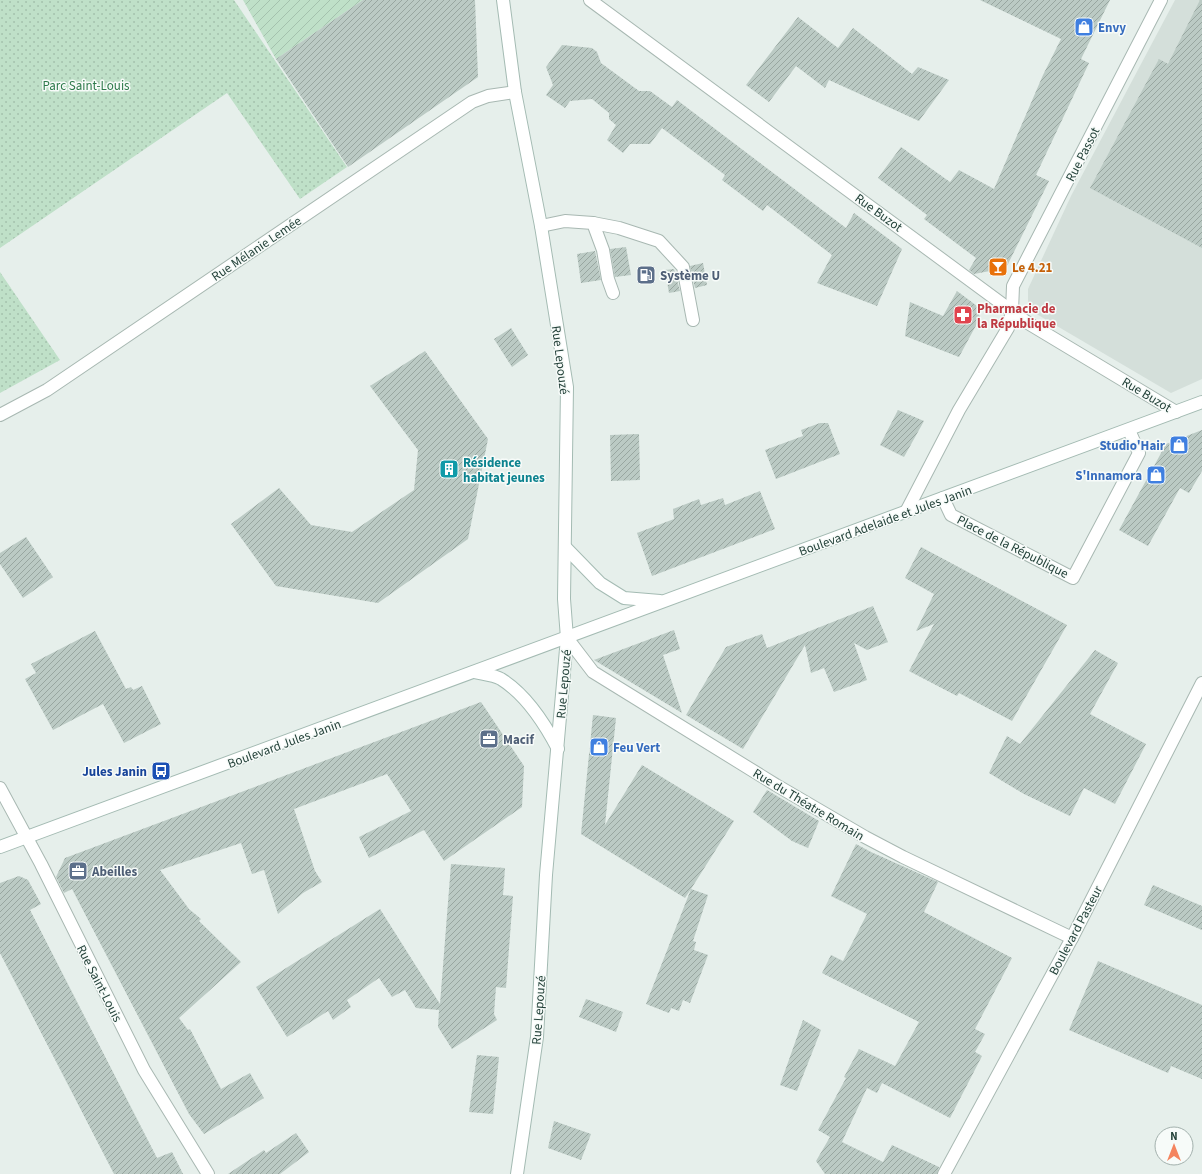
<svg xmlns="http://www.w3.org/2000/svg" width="1202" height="1174" viewBox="0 0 1202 1174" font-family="'Source Sans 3',sans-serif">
<defs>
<pattern id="grass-dots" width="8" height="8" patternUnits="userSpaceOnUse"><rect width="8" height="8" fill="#bfe0c8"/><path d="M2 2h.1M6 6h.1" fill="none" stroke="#a4c1ad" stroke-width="1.8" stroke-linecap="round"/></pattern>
<pattern id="garden-furrows" width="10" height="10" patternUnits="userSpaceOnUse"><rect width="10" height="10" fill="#bfe0c8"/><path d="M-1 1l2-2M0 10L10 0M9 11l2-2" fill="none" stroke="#a4c1ad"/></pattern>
<pattern id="building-hatch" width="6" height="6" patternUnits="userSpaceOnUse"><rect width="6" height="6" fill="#bbcac4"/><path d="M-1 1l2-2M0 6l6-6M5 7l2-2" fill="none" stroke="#98a6a0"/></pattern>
</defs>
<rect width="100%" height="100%" fill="#e6efeb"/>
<path fill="#d4dfda" d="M1175,0H1202V379L1171,393L1028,309V289L1071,196Z"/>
<g fill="url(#grass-dots)">
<path d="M0,0H234L347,167L300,199L227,93L0,248Z"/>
<path d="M0,272L60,360L0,393Z"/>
</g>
<path fill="url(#garden-furrows)" d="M243,0H363L276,59Z"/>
<g fill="url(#building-hatch)">
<path d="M363,0H475L478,77L348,167L276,59Z"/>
<path d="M980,0H1110L1081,59L1089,63L1036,175L1049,181L1006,268L974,274L969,270L976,258L924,219L927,215L878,178L901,147L950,182L959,170L994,189L1043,75L1061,39Z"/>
<path d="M1200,0H1202V248L1090,188L1159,59L1168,64Z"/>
<path d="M798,17L838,48L853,28L912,74L918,67L949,80L919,121L829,80L825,88L796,66L769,102L746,85Z"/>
<path d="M562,45L592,48L597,52L601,63L639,91H650L672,107L677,100L846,228L854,213L902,249L877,306L817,283L832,255L767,205L763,211L722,180L725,175L662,128L650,144H630L623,153L607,140L616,125L609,119V113L592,99L570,101L565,108L546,95L553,85L546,67Z"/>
<path d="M626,247L631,275L615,277L610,249Z"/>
<path d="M595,251L601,280L581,283L577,254Z"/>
<path d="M703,263L707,285L695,288L690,266Z"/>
<path d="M674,269L680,291L669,293L665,270Z"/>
<path d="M957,291L977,306L980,318L959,357L905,336L910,302L943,316Z"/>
<path d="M511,328L528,355L512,367L494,339Z"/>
<path d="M425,351L488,439L468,539L378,603L276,586L231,524L279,488L311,525L352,532L414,490L418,450L370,386Z"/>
<path d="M898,410L924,421L904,457L880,445Z"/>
<path d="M820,423H828L840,454L776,479L765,450L803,436L801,430Z"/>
<path d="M1202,430V471L1189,493L1180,488L1148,546L1119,530L1166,444Z"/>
<path d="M639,434L640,480L611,481L610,435Z"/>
<path d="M760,491L775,529L652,576L637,533L674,519L673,509L699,499L701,505L723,498L725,505Z"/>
<path d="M26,537L53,577L23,598L0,564V553Z"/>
<path d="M921,547L1067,625L1012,721L959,693L957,696L909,671L934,624L916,631L934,594L905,578Z"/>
<path d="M873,606L888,642L867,650L854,643L867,680L834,692L824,668L811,673L805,645L743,749L686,715L726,647L762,634L767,648Z"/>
<path d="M674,630L680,649L663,655L682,713L594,660Z"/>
<path d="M95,631L126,689L131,687L133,690L142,686L161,724L124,743L103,704L53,730L25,679L36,673L31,664Z"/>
<path d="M1095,650L1118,663L1090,714L1146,744L1115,804L1084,788L1070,816L1024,794L989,773L1007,736L1020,744Z"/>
<path d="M481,702L524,766L522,807L444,861L424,830L369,858L359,837L411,811L387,774L294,809L315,871L322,882L303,893L278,914L264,870L252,874L241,843L160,870L189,909L201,919L199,921L241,962L179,1018L188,1030L190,1029L221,1089L250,1073L264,1098L204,1134L189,1114L72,889L64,893L56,877L65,858Z"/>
<path d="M593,715L616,718L605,825L642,765L734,821L691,889L708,895L693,941L696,942L694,950L708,955L690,1003L683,1000L679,1011L671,1008L669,1013L646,1004L691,889L685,898L581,834Z"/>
<path d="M767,790L819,821L808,848L792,841L753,812Z"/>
<path d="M856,844L871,852L938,882L924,912L1012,958L975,1029L985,1034L975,1052L982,1056L950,1118L882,1083L877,1093L867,1088L842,1142L883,1162L892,1145L939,1167L937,1174H825L816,1161L830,1137L818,1130L846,1078L844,1077L859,1049L895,1066L919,1022L822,973L831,955L843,961L867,914L831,896Z"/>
<path d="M451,864L505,868L503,895L513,896L506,988L496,987L494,1014L497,1020L452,1049L438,1027L439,1010L416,1008L405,990L392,997L379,978L347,1000L351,1007L333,1020L328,1011L287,1037L256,987L380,909L440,1004Z"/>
<path d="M19,876L28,880L41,904L30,910L157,1158L172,1152L183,1174H114L0,953V883Z"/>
<path d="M1153,885L1202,906V930L1144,905Z"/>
<path d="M1098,961L1202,1005V1079L1171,1066L1168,1073L1069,1030Z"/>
<path d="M586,999L623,1012L616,1032L579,1017Z"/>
<path d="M803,1020L821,1030L797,1091L780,1085Z"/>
<path d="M477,1055L499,1057L493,1114L469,1112Z"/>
<path d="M554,1121L591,1134L581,1160L548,1148Z"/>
<path d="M296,1133L309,1152L280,1174H228L264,1150L266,1153Z"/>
</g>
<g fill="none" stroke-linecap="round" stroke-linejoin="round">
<defs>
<g id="street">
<path d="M590,0L1028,323L1176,412"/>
<path d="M593,223L619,228L659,241L683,267L693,320"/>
<path d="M541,226L565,221L593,223L603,250L608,279L613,293"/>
<path d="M0,415L47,390L472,102L488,96L515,92"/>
<path d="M943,498L951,515L1073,578L1139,453L1129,430"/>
<path d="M906,512L959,410L1008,328L1012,311L1013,286L1161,0"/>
<path d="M567,638L593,672L776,785L865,837L903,857L1072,938"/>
<path d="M0,788L41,864L144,1070L208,1174"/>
<path d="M944,1174L1072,938L1202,683"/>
</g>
<g id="secondary">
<path d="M503,0L515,92L541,226L567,387L564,599L567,638L546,875L537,1037L517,1174"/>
<path d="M565,547L600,583L624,598L660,601"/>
<path d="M474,672C482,674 494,675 501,679C525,694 545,724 558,749"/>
<path d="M0,847L1202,402"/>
</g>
</defs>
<use href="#street" stroke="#a8b8b2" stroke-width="14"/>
<use href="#secondary" stroke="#a4bbb3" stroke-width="14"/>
<use href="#street" stroke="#fff" stroke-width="12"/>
<use href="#secondary" stroke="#fff" stroke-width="12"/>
</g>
<defs>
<symbol id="shop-square" viewBox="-11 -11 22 22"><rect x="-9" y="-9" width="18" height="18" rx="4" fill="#3f7fe0" stroke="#f7fbf9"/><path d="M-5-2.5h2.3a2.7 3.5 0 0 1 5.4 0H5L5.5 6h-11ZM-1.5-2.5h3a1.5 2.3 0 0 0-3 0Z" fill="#fff"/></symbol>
<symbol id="bar-square" viewBox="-11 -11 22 22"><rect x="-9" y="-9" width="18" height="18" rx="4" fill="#e8710a" stroke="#f7fbf9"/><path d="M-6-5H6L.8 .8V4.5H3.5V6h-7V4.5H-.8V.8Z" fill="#fff"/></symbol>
<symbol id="fuel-square" viewBox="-11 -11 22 22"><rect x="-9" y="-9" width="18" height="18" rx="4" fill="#5c6f8a" stroke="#f7fbf9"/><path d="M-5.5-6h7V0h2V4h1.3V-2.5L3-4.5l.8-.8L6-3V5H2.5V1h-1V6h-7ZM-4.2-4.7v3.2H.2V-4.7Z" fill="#fff"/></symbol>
<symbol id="pharmacy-square" viewBox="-11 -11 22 22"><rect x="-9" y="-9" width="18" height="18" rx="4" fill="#e0444e" stroke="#f7fbf9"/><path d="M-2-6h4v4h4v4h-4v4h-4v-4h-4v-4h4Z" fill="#fff"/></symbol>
<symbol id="building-square" viewBox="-11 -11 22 22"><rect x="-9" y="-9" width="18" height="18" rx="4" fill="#0f9aa8" stroke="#f7fbf9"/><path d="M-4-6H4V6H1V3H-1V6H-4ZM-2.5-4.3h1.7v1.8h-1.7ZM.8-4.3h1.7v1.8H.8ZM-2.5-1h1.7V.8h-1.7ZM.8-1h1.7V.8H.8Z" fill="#fff"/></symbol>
<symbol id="office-square" viewBox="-11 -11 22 22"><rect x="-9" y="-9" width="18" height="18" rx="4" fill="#5c6f8a" stroke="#f7fbf9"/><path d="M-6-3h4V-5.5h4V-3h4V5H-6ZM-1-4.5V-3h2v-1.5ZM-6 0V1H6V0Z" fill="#fff"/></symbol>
<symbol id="bus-square" viewBox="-11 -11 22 22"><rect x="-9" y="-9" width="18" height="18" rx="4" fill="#1a4fb4" stroke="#f7fbf9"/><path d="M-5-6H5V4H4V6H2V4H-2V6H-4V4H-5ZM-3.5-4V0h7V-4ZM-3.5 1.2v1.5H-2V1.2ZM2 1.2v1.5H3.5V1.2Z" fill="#fff"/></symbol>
</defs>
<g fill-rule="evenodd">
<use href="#shop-square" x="1073" y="16" width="22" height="22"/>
<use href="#bar-square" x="987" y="256" width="22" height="22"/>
<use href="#fuel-square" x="635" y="264" width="22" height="22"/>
<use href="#pharmacy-square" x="952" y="304" width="22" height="22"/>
<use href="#shop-square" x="1168" y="434" width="22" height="22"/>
<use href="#building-square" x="438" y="458" width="22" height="22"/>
<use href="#shop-square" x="1145" y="464" width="22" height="22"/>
<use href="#office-square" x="478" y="728" width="22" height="22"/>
<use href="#shop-square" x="588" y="736" width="22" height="22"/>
<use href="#bus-square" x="150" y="760" width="22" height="22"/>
<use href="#office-square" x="67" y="860" width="22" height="22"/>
</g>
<g text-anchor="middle" stroke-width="3" stroke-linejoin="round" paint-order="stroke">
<g font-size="13" font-weight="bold" fill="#366cbe" stroke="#f7fbf9" text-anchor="start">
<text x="1098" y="32">Envy</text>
<text x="1165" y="450" text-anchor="end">Studio'Hair</text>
<text x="1142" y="480" text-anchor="end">S'Innamora</text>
<text x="613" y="752">Feu Vert</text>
</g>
<g font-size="13" fill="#2d7a4b" stroke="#f7fbf9">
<text x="86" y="90">Parc Saint-Louis</text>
</g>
<g font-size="13" fill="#24423a" stroke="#f7fbf9">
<text transform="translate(1082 154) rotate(-63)" y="5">Rue Passot</text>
<text transform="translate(879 212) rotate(36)" y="5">Rue Buzot</text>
<text transform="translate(256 248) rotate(-34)" y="5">Rue Mélanie Lemée</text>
<text transform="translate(561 360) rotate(83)" y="5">Rue Lepouzé</text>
<text transform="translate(1147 394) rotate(31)" y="5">Rue Buzot</text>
<text transform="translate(885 520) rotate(-20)" y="5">Boulevard Adelaide et Jules Janin</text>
<text transform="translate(1013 546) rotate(27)" y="5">Place de la République</text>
<text transform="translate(563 684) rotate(-85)" y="5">Rue Lepouzé</text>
<text transform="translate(284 743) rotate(-20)" y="5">Boulevard Jules Janin</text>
<text transform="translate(809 804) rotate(31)" y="5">Rue du Théatre Romain</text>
<text transform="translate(1075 930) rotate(-62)" y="5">Boulevard Pasteur</text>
<text transform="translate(100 983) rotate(63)" y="5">Rue Saint-Louis</text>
<text transform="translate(538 1010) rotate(-86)" y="5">Rue Lepouzé</text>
</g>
<g font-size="13" font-weight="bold" fill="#c56008" stroke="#f7fbf9" text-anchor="start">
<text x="1012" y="272">Le 4.21</text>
</g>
<g font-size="13" font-weight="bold" fill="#4e5e75" stroke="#f7fbf9" text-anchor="start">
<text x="660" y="280">Système U</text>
<text x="503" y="744">Macif</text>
<text x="92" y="876">Abeilles</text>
</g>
<g font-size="13" font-weight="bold" fill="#be3a42" stroke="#f7fbf9" text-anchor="start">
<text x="977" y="313">Pharmacie de<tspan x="977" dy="15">la République</tspan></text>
</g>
<g font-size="13" font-weight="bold" fill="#0d838f" stroke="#f7fbf9" text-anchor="start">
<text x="463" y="467">Résidence<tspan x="463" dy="15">habitat jeunes</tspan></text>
</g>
<g font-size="13" font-weight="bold" fill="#164399" stroke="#f7fbf9" text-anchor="end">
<text x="147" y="776">Jules Janin</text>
</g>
</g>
<g transform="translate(1174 1146)"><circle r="19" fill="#f7fbf9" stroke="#a3b1ad"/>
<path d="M0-3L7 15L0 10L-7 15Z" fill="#f4845f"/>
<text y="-6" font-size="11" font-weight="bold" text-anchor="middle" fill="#24423a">N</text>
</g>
</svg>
